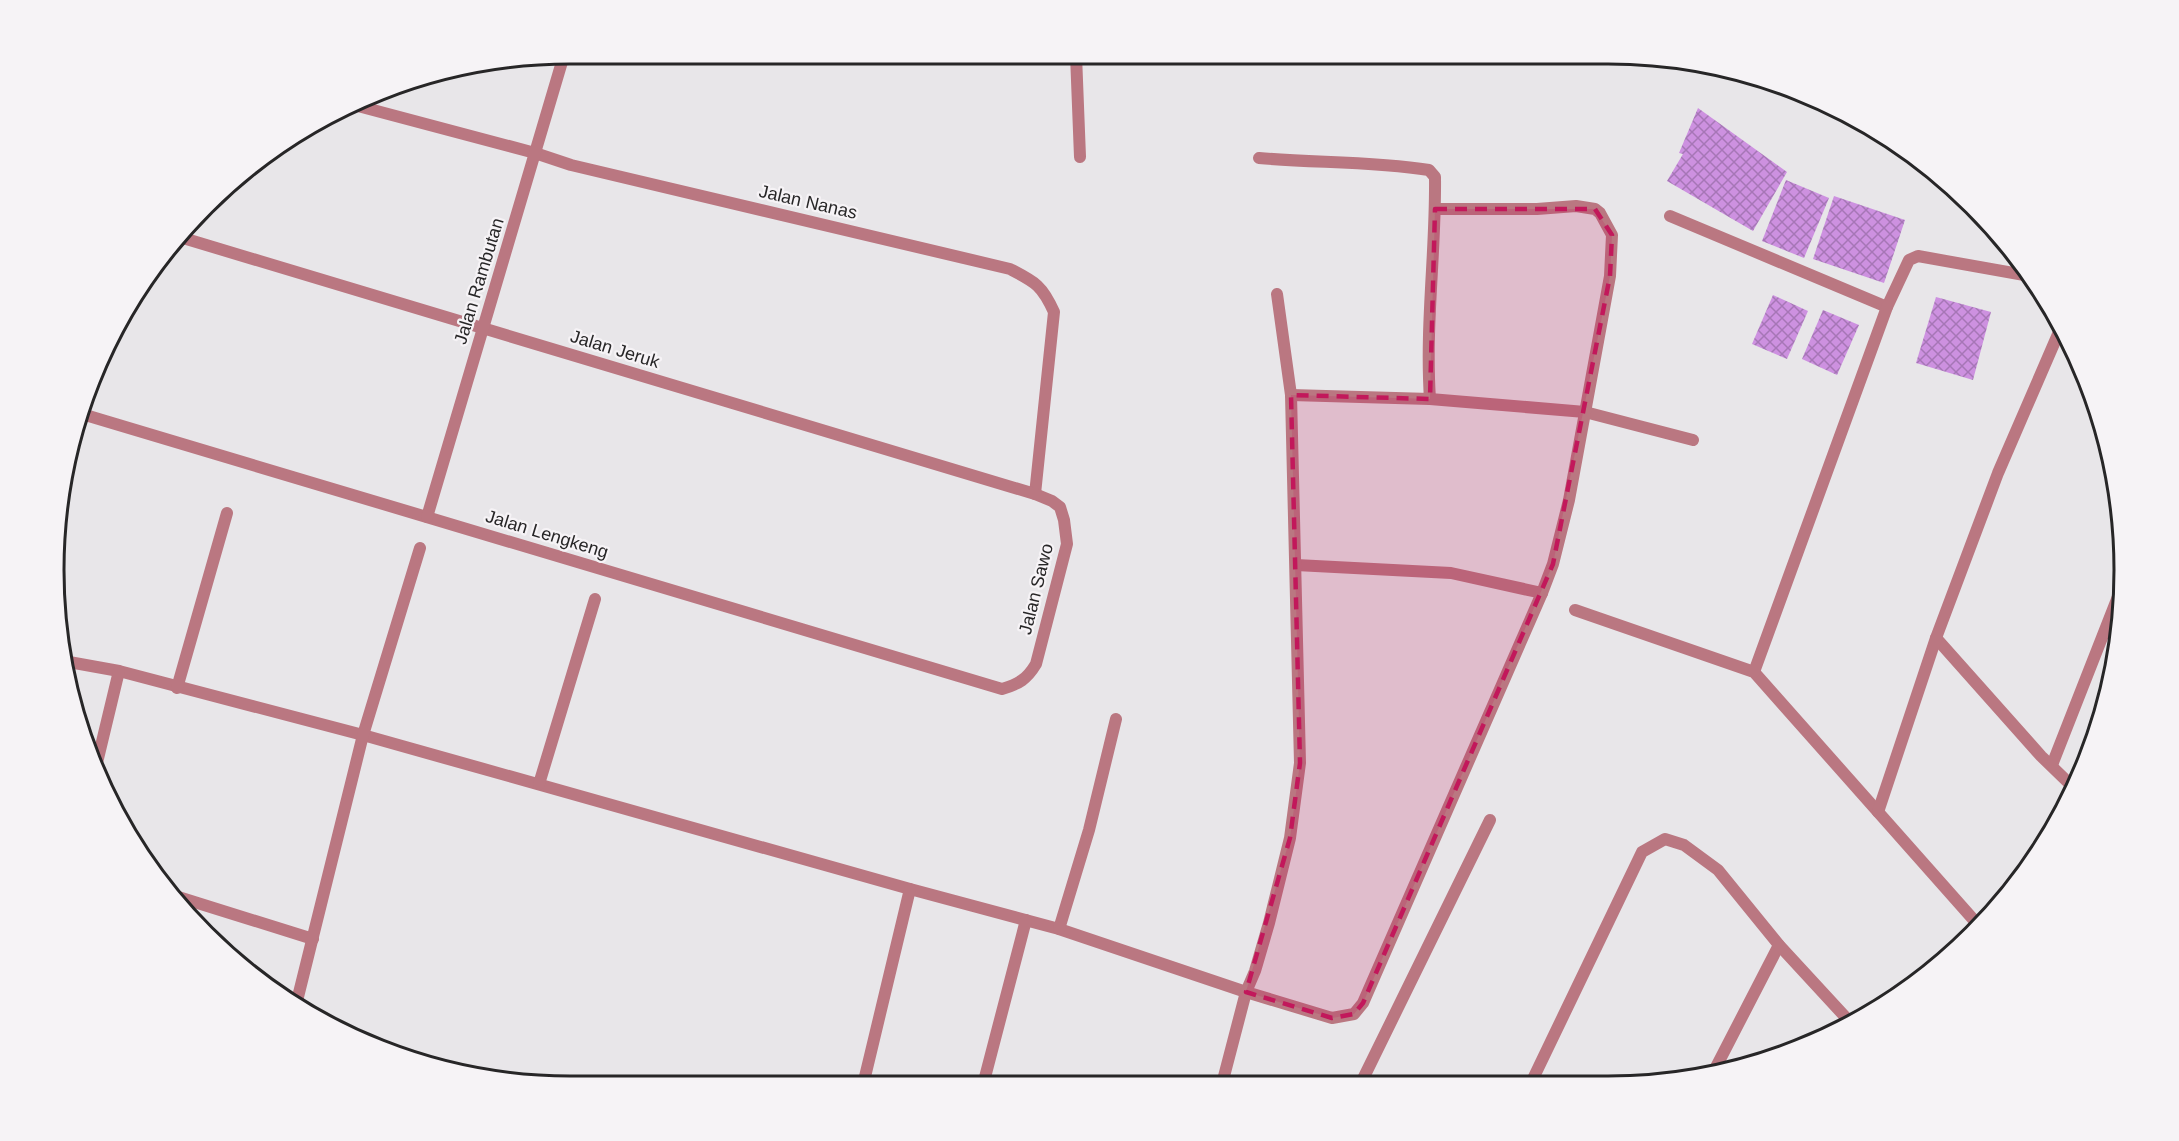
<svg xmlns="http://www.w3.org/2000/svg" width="2179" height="1141" viewBox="0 0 2179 1141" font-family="Helvetica,sans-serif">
<defs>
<pattern id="building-cross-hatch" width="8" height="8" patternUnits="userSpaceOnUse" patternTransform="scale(1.5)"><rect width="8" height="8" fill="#cd91e0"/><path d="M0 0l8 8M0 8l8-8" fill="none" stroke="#a676b6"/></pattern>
</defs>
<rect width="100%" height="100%" fill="#e8e6e9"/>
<g fill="url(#building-cross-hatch)">
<path d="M1698,108L1787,172L1753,231L1667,181L1683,154L1679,153Z"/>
<path d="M1786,180L1829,198L1804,258L1762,241Z"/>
<path d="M1834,196L1905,220L1884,283L1813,259Z"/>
<path d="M1773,295L1808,311L1787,359L1752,344Z"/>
<path d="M1936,297L1991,312L1973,380L1916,363Z"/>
<path d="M1823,310L1859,325L1837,375L1802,359Z"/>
</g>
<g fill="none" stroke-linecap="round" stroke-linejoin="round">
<g stroke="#ba7781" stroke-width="12">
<path d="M1076,55L1080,157"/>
<path d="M358,106L535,153L571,165L1010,269C1035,282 1042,285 1054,312L1035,494"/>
<path d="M1259,158C1315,163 1373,161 1429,170L1435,177C1436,251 1425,325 1430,399L1291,395"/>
<path d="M1670,216L1887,307"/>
<path d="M1430,399L1585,412L1693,440"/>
<path d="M82,414L1002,689C1019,684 1027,679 1036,664L1067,544L1064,520L1060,507L1052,501L1035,494L183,238"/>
<path d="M427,517L564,55"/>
<path d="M1296,565L1451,573L1542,593L1553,564L1569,500L1610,276L1612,235L1600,213L1595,209L1576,206L1537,209H1435"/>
<path d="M1575,610L1754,672L1980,927"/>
<path d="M1936,638L2041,756L2075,789"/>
<path d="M69,662L119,671L363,735L910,889L1059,929L1246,992L1332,1018L1354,1014L1363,1003L1542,593"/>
<path d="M1754,672L1887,307L1909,260L1918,256L2030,276"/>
<path d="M177,688L227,513"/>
<path d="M2052,765L2123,584"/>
<path d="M95,771L119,671"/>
<path d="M539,784L595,599"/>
<path d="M1878,812L1936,638L1998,473L2062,325"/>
<path d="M172,895L313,939"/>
<path d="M1059,929L1089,830L1116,719"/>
<path d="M296,1005L363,735L420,548"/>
<path d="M1713,1073L1779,945"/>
<path d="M1361,1083L1490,820"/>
<path d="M1531,1083L1642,852L1665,839L1684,845L1718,870L1779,945L1850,1022"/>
<path d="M1222,1084L1246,992L1255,971L1269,923L1290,838L1300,763L1291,395L1277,294"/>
<path d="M863,1085L910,889"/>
<path d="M983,1085L1026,920"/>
</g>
</g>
<path fill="#c2185b" fill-opacity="0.2" stroke="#c2185b" stroke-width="4.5" stroke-dasharray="12 8" stroke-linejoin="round" d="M1435,209H1595L1612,235L1610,276L1553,564L1363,1003L1354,1014L1332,1018L1246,992L1290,838L1300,763L1291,395L1430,399Z"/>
<g text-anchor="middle" stroke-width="4.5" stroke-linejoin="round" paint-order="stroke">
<g font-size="18" fill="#272627" stroke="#f6f3f6">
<text transform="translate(808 202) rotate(13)" y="6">Jalan Nanas</text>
<text transform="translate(479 281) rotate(-73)" y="6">Jalan Rambutan</text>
<text transform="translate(615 349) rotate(17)" y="6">Jalan Jeruk</text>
<text transform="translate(547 534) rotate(17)" y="6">Jalan Lengkeng</text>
<text transform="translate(1036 589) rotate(-76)" y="6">Jalan Sawo</text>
</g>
</g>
<path d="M0 0H2179V1141H0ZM570 64H1608A506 506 0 0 1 2114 570V570A506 506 0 0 1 1608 1076H570A506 506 0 0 1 64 570V570A506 506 0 0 1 570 64Z" fill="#f6f3f6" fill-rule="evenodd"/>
<path fill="none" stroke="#272627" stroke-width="3" d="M570 64H1608A506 506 0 0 1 2114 570V570A506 506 0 0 1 1608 1076H570A506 506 0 0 1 64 570V570A506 506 0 0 1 570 64Z"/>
</svg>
